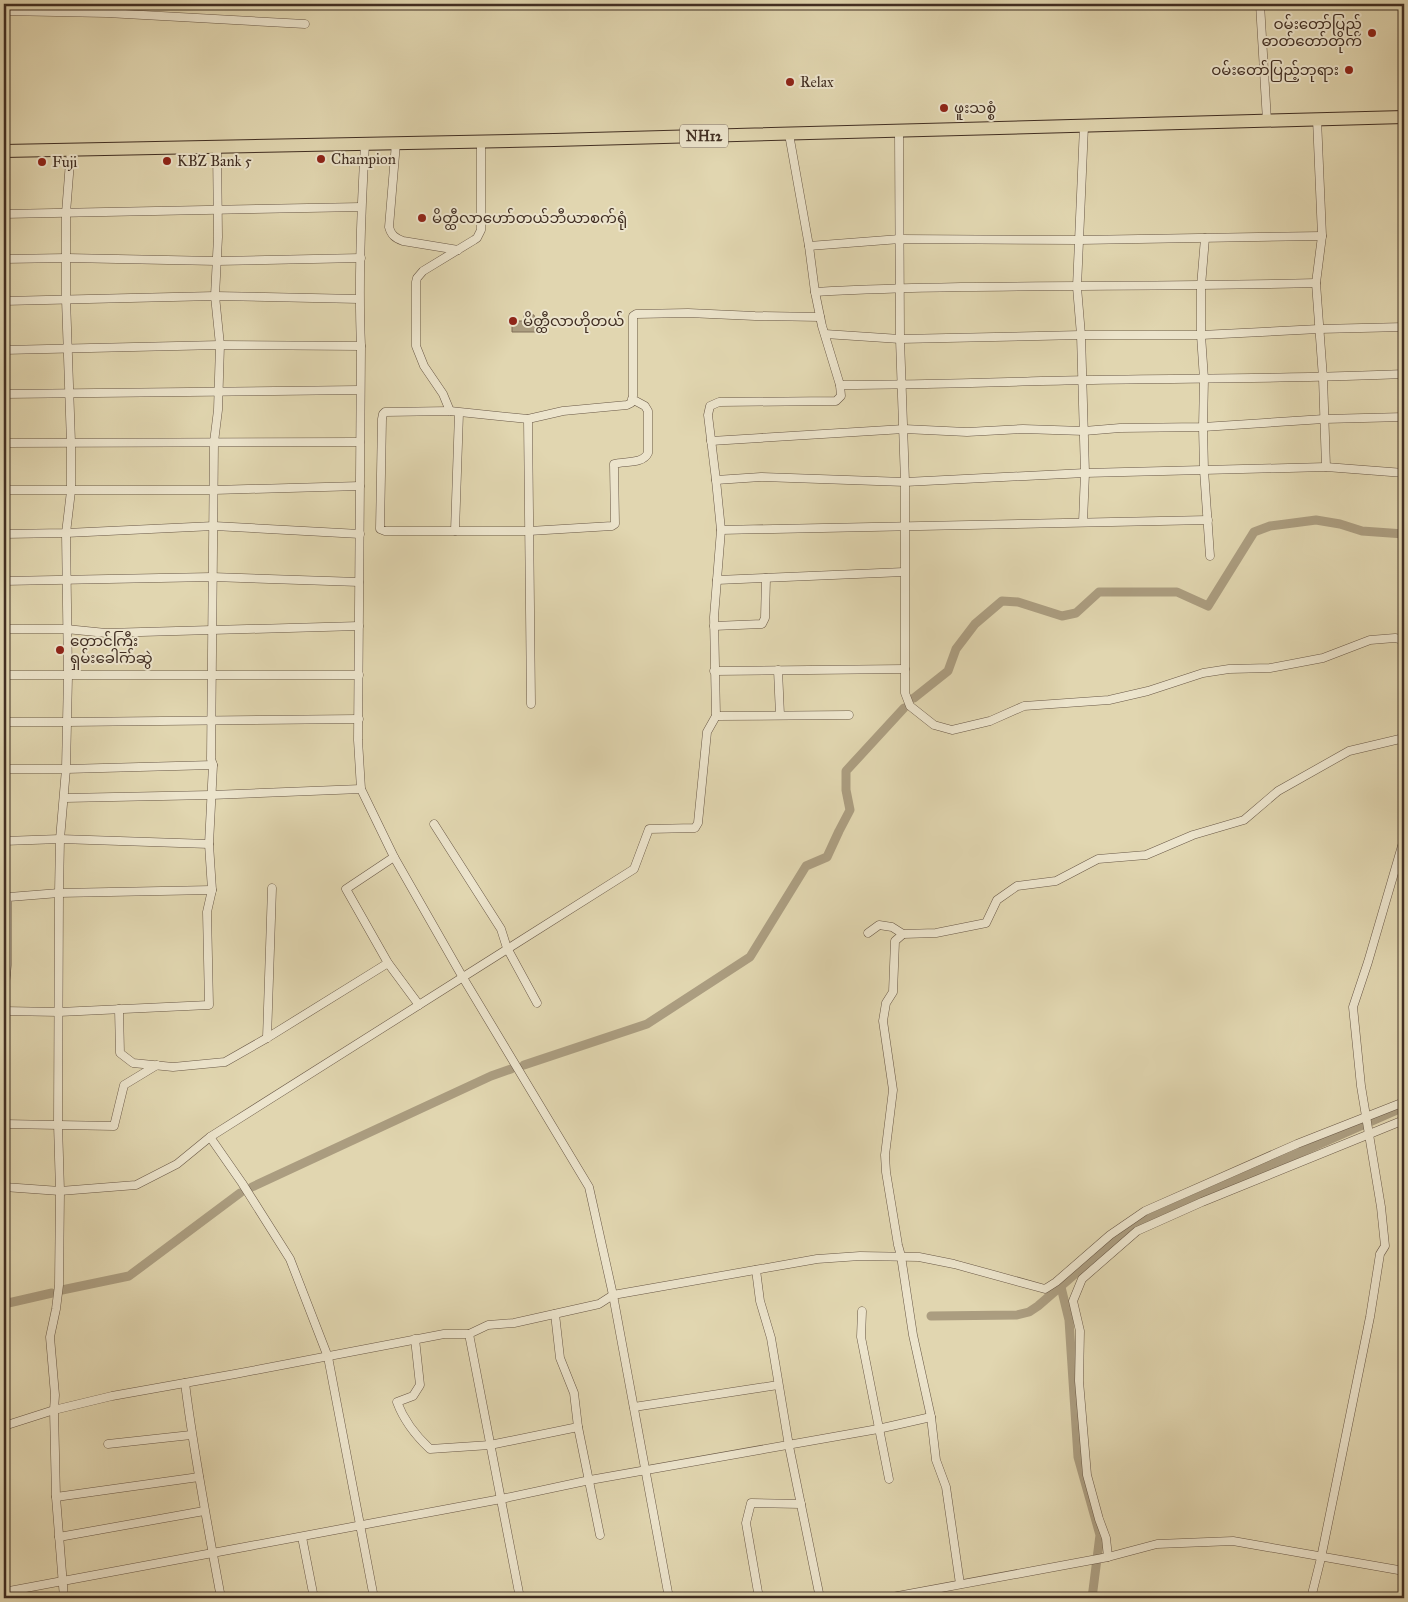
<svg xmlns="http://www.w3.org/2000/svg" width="1408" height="1602" viewBox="0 0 1408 1602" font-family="'IM FELL Great Primer','Noto Sans Myanmar',serif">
<rect width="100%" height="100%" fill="#e1d6b0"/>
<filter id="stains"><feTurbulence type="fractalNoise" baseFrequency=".004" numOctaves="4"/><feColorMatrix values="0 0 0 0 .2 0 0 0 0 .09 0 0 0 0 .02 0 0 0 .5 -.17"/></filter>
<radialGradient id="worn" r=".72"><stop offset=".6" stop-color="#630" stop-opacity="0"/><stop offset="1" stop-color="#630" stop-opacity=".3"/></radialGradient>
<path fill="#ab9d80" stroke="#81715a" d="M526,314L534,315L535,321H547V332H512V321H524V315Z"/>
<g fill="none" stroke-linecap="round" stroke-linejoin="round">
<g stroke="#ab9d80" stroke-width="9">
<path d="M914,698L948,671L956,649L975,624L1002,601L1018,602L1062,616L1076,613L1099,592H1177L1208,606L1254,532L1270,526L1316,520L1340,524L1362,531L1404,534"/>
<path d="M524,1065L647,1024L750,957L806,866L827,857L839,831L850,810L846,790V771L904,708"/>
<path d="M252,1187L491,1076L511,1069"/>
<path d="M1061,1287L1069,1320L1078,1457L1100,1535L1092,1598"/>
<path d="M62,1290L129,1276L240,1193"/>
<path d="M4,1304L52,1293"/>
<path d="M931,1316L1017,1315L1029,1312L1038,1306L1128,1228L1404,1107"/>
</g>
<defs>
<g id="minor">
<path d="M1260,4L1267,121"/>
<path d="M4,11L107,13L305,24"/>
<path d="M1317,119L1322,236L1316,283L1323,378L1326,467"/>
<path d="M899,131L900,339L905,482V693L910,706L934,725L952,730L990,721L1024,706L1109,700L1148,691L1203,673L1229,669L1270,668L1323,658L1370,640L1395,638L1404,640"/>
<path d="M789,134L809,246"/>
<path d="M396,143L389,227C391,235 395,238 403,241L458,250"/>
<path d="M365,144C361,211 358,278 361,346L358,740L361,789L394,857L462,976L589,1187L613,1295L669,1598"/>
<path d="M4,214L361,207"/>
<path d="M1205,238L1201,286V335L1204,379L1203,427L1204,470L1210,556"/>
<path d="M4,259L67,258L217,261L361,258"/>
<path d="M1316,283C1149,288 982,283 815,292L822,326L840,385L841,396L836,401L719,402L710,406L708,415L716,480L761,477L905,482L1085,473L1326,467L1404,473"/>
<path d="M815,292L809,246L900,239L1080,240L1322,236"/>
<path d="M4,301L215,296L359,299"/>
<path d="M825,334L900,339L1081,335H1201L1319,329L1404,327"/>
<path d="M4,350L220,345L361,346"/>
<path d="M840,385C921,385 1002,382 1083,380C1190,378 1297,379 1404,374"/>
<path d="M4,394L359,390"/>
<path d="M632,399L645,406L648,411V453C643,464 625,461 614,464L615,524L612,526L529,531H385L380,529L382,419L383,414L385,412L450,411L528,419L563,411L627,405L631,403L633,396V316L636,314L688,313L755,316L820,317"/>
<path d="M450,411L443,394L424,366L416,346V282L417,278L423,271L474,240L477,238L481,230V141"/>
<path d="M528,419L531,704"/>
<path d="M711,441L904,429L967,432L1023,429L1084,431L1120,428L1203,427L1324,419L1404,417"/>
<path d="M4,443L360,442"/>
<path d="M4,490H214L360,486"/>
<path d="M1083,522L1085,473L1081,335L1077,287L1084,126"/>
<path d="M721,530L1208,520"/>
<path d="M455,531L459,413"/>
<path d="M4,534L66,533L214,526L360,534"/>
<path d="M717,580L904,572"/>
<path d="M4,581L212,577L359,582"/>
<path d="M714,626L762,624L765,618L766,578"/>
<path d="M4,629H66L106,633L359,626"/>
<path d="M778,670L780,715"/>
<path d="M714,671L905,669"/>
<path d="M4,675H359"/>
<path d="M716,716L849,715"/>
<path d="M4,722H67L359,719"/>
<path d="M4,769H66L213,765"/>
<path d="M65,798L211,795L361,789"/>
<path d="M434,824L501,929L507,948L537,1003"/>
<path d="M4,841L60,839L209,844"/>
<path d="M394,857L346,889L388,963L419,1005"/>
<path d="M868,933L879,925L892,927L903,934L936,933L986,923L997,900L1017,886L1056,881L1098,859L1146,855L1193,835L1244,820L1278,791L1349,751L1404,738"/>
<path d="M903,934L895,941L893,992L886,1003L883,1021L893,1090L885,1155L886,1172L898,1245L901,1256L913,1335L931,1417L936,1460L946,1487L960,1584"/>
<path d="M4,996L7,965V901L9,897L59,893L212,890"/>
<path d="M119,1009L120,1053L133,1063L173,1067L225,1062L267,1038L388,963"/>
<path d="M4,1011L59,1012L209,1005L207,912L212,890L209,844L213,765L211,759L214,442L218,410L220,345L215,296L218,237L217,146"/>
<path d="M267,1038L272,888"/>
<path d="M4,1124L114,1126L124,1085L157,1065"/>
<path d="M210,1137L242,1183L290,1259L328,1357L374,1598"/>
<path d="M4,1187L60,1191L136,1185L177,1164L210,1137L634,869L649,829L695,828L698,823L707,732L716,716L714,617L721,530L716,480"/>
<path d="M756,1270L760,1301L771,1338L789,1446L820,1598"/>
<path d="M862,1311L861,1337L889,1479"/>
<path d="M555,1314L560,1358L574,1393L578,1427L600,1535"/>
<path d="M469,1334L520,1598"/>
<path d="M415,1339L420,1385L413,1396L397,1402C404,1421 415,1435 430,1449L490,1445L578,1427"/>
<path d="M185,1383C194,1456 208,1527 221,1598"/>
<path d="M634,1407L778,1385"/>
<path d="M4,1426L54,1410L112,1396L235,1374L444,1334H469L488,1325L514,1323L599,1304L613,1295L817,1259L860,1256L919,1257L954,1264L1045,1289L1056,1282L1110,1235L1145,1211L1297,1144L1404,1102"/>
<path d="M108,1444L191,1435"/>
<path d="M56,1497L199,1477"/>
<path d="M59,1537L204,1511"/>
<path d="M302,1537L314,1598"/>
<path d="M1108,1557L1106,1538L1099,1519L1087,1475L1079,1381L1080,1331L1073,1301L1082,1279L1137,1231L1202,1202L1404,1120"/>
<path d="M4,1592L501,1499L590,1480L878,1429L931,1417"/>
<path d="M64,1598L56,1497L54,1410L55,1395L50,1337L56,1309L59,1285L60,1191L58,1124L59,893L60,839L66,769L68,676L66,533L71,491V443L66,299V213L71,149"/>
<path d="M759,1598L746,1523L751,1503L801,1504"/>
<path d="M887,1598L1108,1557L1157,1544L1233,1541L1404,1571"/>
<path d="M1311,1598L1321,1558L1370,1317L1380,1254L1385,1246L1381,1207L1361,1086L1353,1007L1368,962L1404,839"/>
</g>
<path id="trunk" d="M4,151L554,140L1404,117"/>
</defs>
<use href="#minor" stroke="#695846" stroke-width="9"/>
<use href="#trunk" stroke="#412e22" stroke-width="14"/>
<use href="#minor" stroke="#ece4cc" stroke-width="8"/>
<use href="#trunk" stroke="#e1d6b0" stroke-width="12"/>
</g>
<g fill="#8f2418" stroke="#ece4cc" stroke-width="2">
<circle cx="1372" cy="33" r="5"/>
<circle cx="1349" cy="70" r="5"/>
<circle cx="790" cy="82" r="5"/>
<circle cx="944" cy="108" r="5"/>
<circle cx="321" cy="159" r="5"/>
<circle cx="167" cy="161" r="5"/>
<circle cx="42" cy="162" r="5"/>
<circle cx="422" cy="218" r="5"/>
<circle cx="513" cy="321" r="5"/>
<circle cx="60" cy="650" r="5"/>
</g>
<g text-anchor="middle" stroke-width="4" stroke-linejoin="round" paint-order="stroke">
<rect fill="#ece4cc" stroke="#746555" stroke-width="1" x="680" y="124.5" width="48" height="23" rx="4"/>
<g font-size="14" font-weight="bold" fill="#412e22">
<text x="704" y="141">NH12</text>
</g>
<g font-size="15" fill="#412e22" stroke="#ece4cc" text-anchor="start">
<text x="1362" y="29" text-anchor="end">ဝမ်းတော်ပြည့်<tspan x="1362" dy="17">ဓာတ်တော်တိုက်</tspan></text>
<text x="1339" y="75" text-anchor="end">ဝမ်းတော်ပြည့်ဘုရား</text>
<text x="800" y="87">Relax</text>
<text x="954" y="113">ဖူးသစ္စံ</text>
<text x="331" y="164">Champion</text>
<text x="177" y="166">KBZ Bank 5</text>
<text x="52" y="167">Fuji</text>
<text x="432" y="223">မိတ္ထီလာဟော်တယ်ဘီယာစက်ရုံ</text>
<text x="523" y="326">မိတ္ထီလာဟိုတယ်</text>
<text x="70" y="646">တောင်ကြီး<tspan x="70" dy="17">ရှမ်းခေါက်ဆွဲ</tspan></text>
</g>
</g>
<rect width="1408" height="1602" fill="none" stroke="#e1d6b0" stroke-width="20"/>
<rect x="5" y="5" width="1398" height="1592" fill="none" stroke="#412e22" stroke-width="2.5"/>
<rect x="10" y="10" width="1388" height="1582" fill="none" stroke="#412e22"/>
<rect width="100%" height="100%" filter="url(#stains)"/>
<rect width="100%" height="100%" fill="url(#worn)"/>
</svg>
